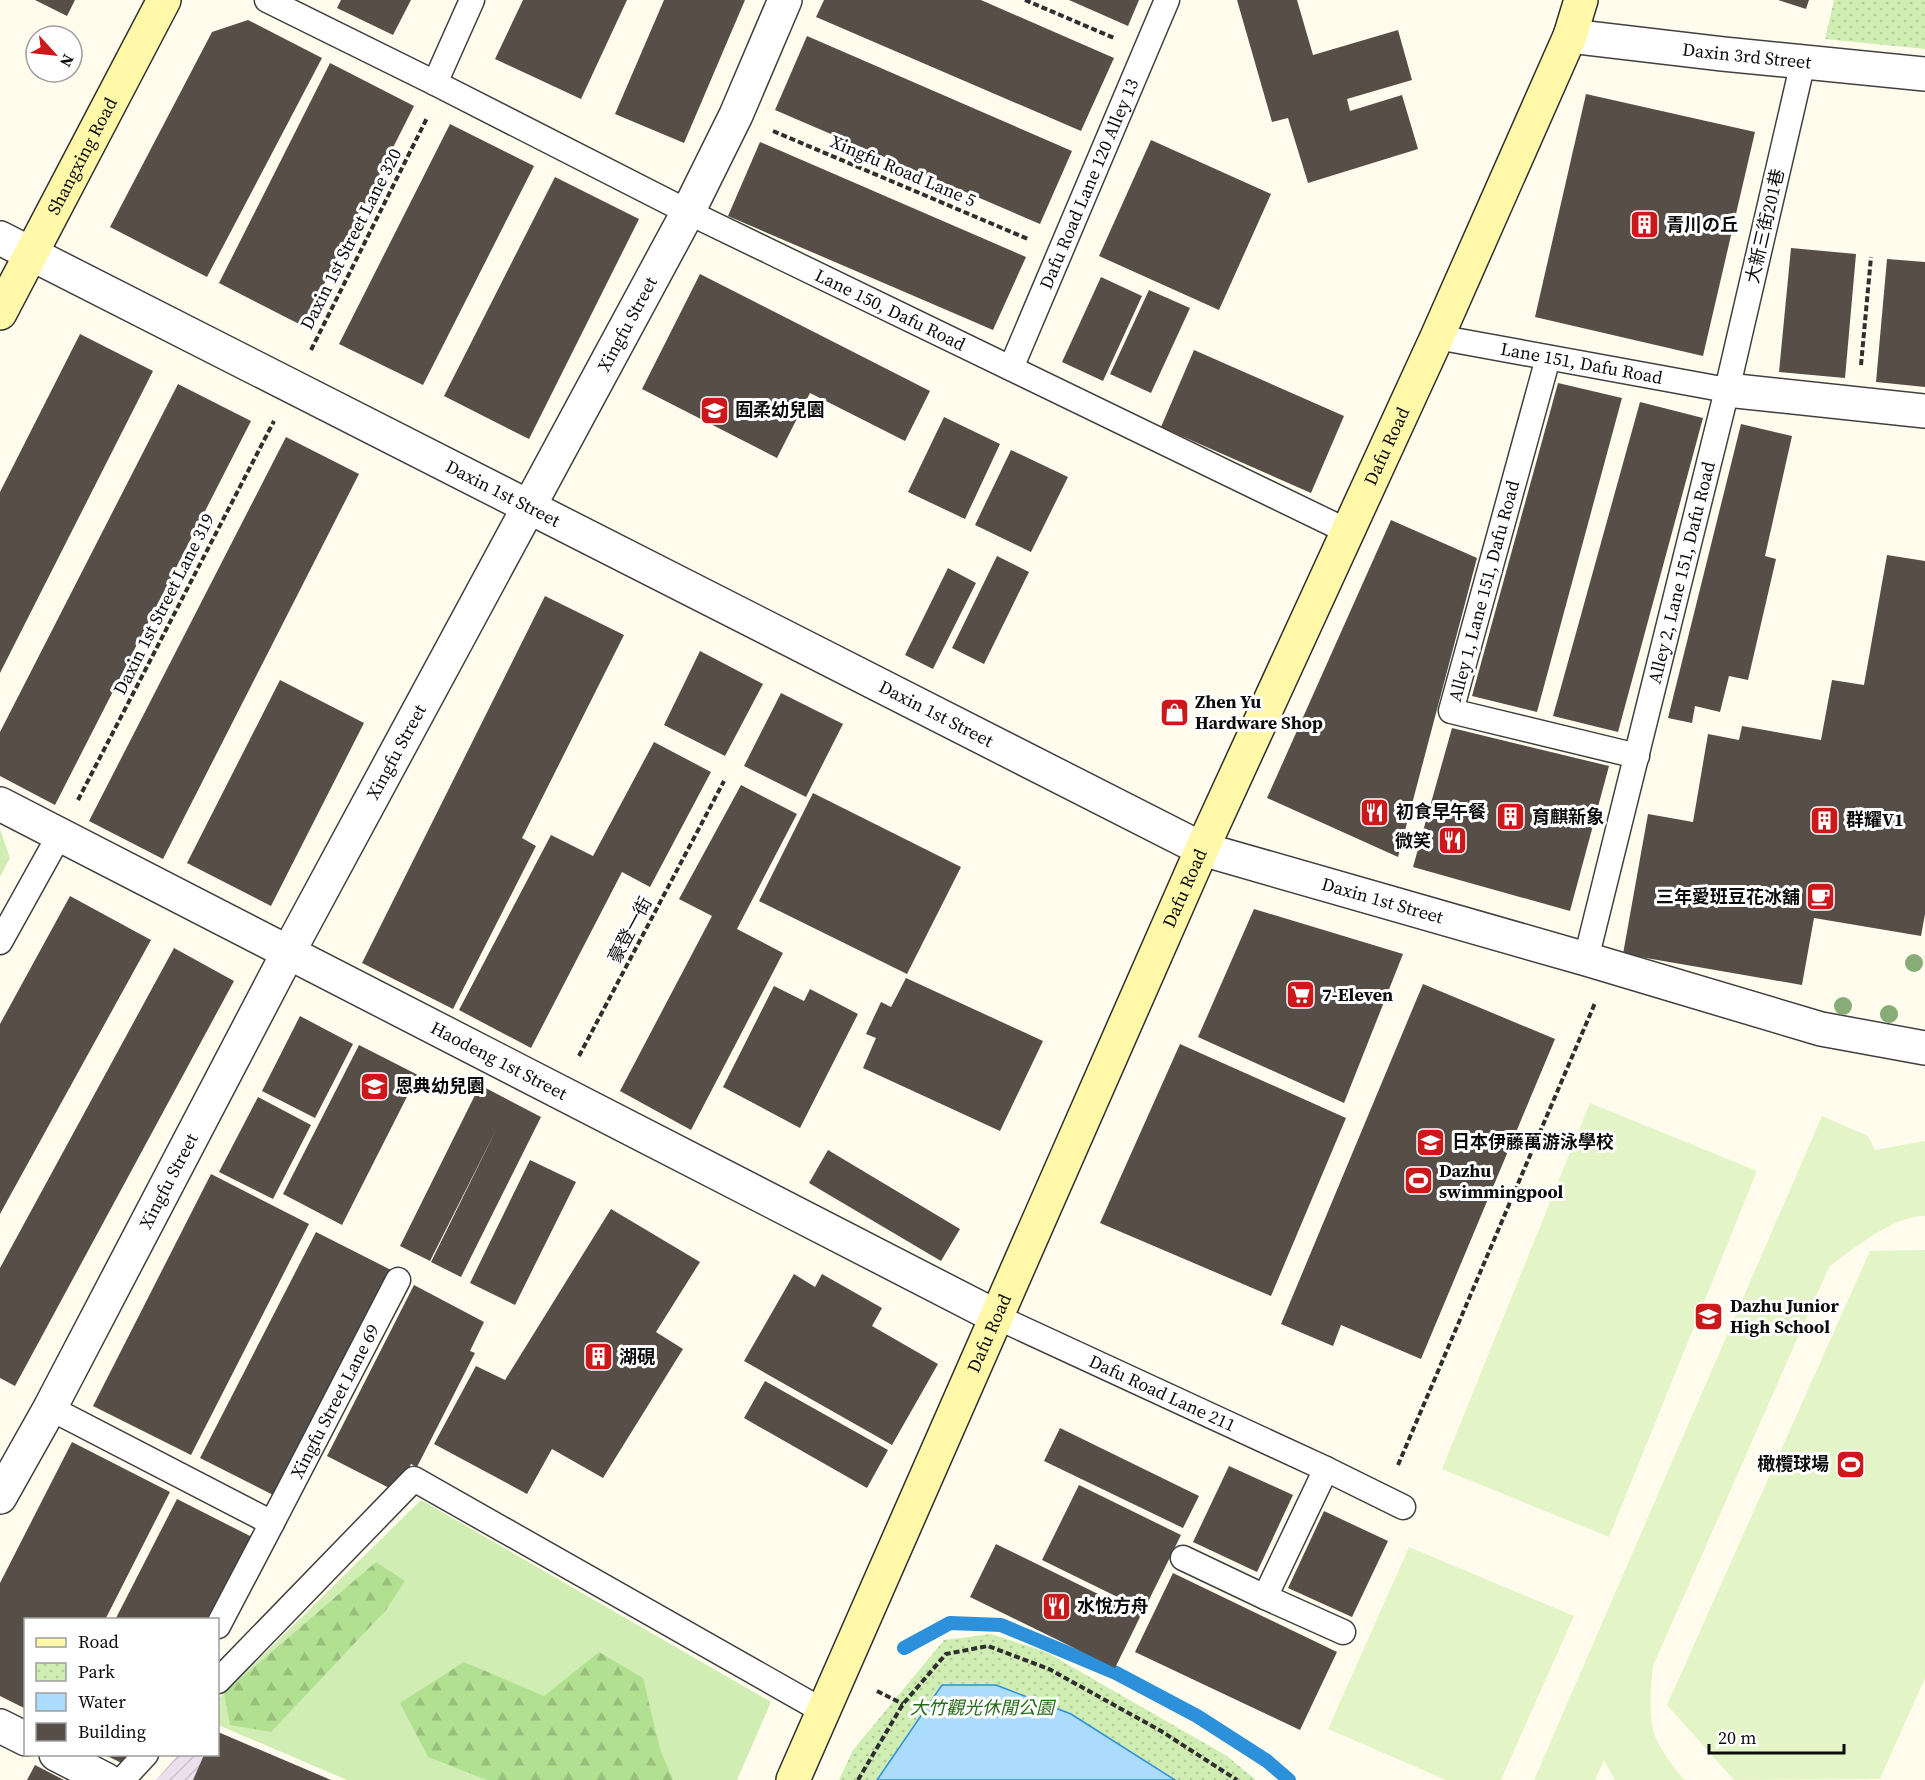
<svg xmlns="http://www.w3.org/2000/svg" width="1925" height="1780" viewBox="0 0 1925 1780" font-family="'Source Serif 4','Noto Sans TC','Noto Sans JP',serif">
<defs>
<pattern id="industrial-furrows" width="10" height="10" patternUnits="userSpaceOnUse" patternTransform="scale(1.5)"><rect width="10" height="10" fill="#ece0ed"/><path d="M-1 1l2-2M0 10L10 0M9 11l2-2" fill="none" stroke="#c9bfca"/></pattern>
<pattern id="forest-firs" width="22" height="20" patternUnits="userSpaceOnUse" patternTransform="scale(1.5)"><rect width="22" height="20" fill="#b2e091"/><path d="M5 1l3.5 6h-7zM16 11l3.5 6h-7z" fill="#98bf7c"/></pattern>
<pattern id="park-dots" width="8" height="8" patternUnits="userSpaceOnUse" patternTransform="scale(1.5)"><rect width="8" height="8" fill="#d0eeb3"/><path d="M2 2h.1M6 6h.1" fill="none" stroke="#b1cb99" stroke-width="1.8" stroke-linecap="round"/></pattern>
</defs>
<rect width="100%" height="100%" fill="#fffced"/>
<path fill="url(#industrial-furrows)" d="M218,1732L331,1780H156L178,1755L218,1754Z"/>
<g fill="#d0eeb3">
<path d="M0,829L10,858L0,877Z"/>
<path d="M421,1500L771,1702L737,1780H347L218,1725V1699Z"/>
</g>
<g fill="url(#forest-firs)">
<path d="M376,1562L405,1581L386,1610L271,1732L230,1725L224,1693Z"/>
<path d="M599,1652L643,1678L660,1749L673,1780H487L428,1757L400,1703L464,1662L544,1696Z"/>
</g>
<g fill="url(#park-dots)">
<path d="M1834,0H1925V49L1825,39Z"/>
<path d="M991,1634L1046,1652L1227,1756L1256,1780H839L853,1750L944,1640Z"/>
</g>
<g fill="#e3f4c6">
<path d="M1590,1103L1757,1171L1609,1537L1442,1469Z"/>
<path d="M1822,1116L1868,1136L1875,1150L1925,1141V1216C1894,1215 1853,1249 1829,1267L1653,1666C1651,1688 1648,1711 1654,1733C1658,1746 1675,1770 1685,1780H1615L1604,1760L1595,1780H1534Z"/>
<path d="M1925,1250V1678L1880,1779L1734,1780L1667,1705L1870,1251Z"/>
<path d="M1409,1547L1574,1616L1501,1780H1446L1328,1729Z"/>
</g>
<path fill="#acdcfc" stroke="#2c90da" stroke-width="1.5" d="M942,1685H996L1071,1714L1175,1780H877Z"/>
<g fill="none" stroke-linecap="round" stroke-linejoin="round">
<path stroke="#2c90da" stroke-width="14" d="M904,1648L950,1623L1001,1625L1116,1673L1197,1716L1267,1761L1289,1780"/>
</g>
<g fill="#574e48">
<path d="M35,0H75L67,16Z"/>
<path d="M341,0H411L393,35L337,8Z"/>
<path d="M523,0H627L581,99L495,59Z"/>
<path d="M664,0H745L684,143L615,114Z"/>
<path d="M824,0H981L1114,58L1081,131L816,17Z"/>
<path d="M1069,0H1139L1128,26Z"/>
<path d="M1237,0H1297L1313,55L1398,30L1412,80L1347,99L1350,111L1402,95L1418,149L1308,183L1288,118L1272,122Z"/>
<path d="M1778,0H1809L1806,9Z"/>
<path d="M248,20L322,58L207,277L110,227L212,32Z"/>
<path d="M807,36L1072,151L1040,224L775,110Z"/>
<path d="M330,63L414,106L303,326L219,283Z"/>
<path d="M1586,94L1755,132L1703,356L1535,317Z"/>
<path d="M450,124L534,166L423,385L339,344Z"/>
<path d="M1151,140L1271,194L1219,310L1099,256Z"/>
<path d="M760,142L1026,257L993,330L728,216Z"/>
<path d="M555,177L639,219L529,439L444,396Z"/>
<path d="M1791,248L1856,254L1845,378L1779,372Z"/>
<path d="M1887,259L1925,262V387L1876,382Z"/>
<path d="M700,274L930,391L905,441L810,393L777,458L642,389Z"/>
<path d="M1101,277L1142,296L1103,381L1062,362Z"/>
<path d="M1149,290L1190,308L1151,393L1110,374Z"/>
<path d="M80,334L153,371L0,673V492Z"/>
<path d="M1194,350L1344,416L1311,493L1161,427Z"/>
<path d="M1558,383L1622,398L1537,712L1472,696Z"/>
<path d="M178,384L251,421L55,805L0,776V732Z"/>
<path d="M1640,402L1703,418L1618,732L1553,716Z"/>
<path d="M944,417L1000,444L965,519L908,492Z"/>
<path d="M1741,424L1792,436L1765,556L1776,559L1748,680L1729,676L1720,712L1695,706L1692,723L1668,718Z"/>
<path d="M286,437L359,474L163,859L89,821Z"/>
<path d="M1011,450L1068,477L1031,552L975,525Z"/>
<path d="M1391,520L1477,558L1398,857L1267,798Z"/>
<path d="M1887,555L1925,561V914L1921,936L1814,918L1802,985L1623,954L1648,814L1693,822L1708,734L1739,740L1742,726L1821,740L1832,680L1864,685Z"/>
<path d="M997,556L1029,572L984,664L952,648Z"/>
<path d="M948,568L976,583L933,669L905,655Z"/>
<path d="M545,596L624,635L522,838L536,846L453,1009L362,963Z"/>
<path d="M700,651L763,684L725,756L664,725Z"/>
<path d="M280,680L364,723L271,906L187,863Z"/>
<path d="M781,693L843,724L806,797L744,766Z"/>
<path d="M1452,728L1609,766L1570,911L1413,867Z"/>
<path d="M654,742L711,772L650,887L622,872L531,1048L459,1010L551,835L593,856Z"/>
<path d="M741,785L797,814L737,929L783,953L691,1130L620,1091L712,916L679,899Z"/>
<path d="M813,793L961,867L907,974L759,901Z"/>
<path d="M70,896L151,940L0,1214V1024Z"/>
<path d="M1254,909L1403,954L1344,1103L1198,1037Z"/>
<path d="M174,948L234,981L15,1386L0,1378V1268Z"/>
<path d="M906,978L1043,1041L1000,1131L863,1068L876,1038L866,1034L881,1002L891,1007Z"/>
<path d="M1423,984L1555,1039L1421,1359L1341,1325L1333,1346L1281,1324Z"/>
<path d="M774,986L804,1001L810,989L858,1014L800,1128L723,1087Z"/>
<path d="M300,1016L353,1044L315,1118L262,1091Z"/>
<path d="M1180,1044L1346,1118L1271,1296L1100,1223Z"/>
<path d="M359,1045L418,1075L342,1225L283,1194Z"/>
<path d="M480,1085L541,1117L461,1277L431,1262L496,1130L430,1261L400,1246Z"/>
<path d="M258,1097L311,1125L273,1199L219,1172Z"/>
<path d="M828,1150L960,1229L941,1261L809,1183Z"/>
<path d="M530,1160L576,1182L515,1305L470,1283Z"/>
<path d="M211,1174L309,1224L191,1455L93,1406Z"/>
<path d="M611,1209L700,1262L656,1332L683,1349L603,1478L552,1449L527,1494L434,1444L476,1366L505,1380Z"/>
<path d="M316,1232L393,1271L277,1497L200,1458Z"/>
<path d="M794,1274L815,1287L822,1274L882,1308L872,1326L938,1364L892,1445L744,1361Z"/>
<path d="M414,1285L484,1322L470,1351L475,1353L417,1467L411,1464L397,1492L327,1456Z"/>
<path d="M765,1381L888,1450L867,1488L744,1418Z"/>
<path d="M1060,1428L1199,1496L1183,1528L1044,1461Z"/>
<path d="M72,1442L170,1492L105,1620H26V1709L0,1696V1583Z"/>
<path d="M1229,1466L1293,1495L1257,1572L1193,1542Z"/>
<path d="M1079,1485L1181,1535L1144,1610L1042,1560Z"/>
<path d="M177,1499L254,1538L212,1620H115Z"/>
<path d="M1324,1511L1388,1541L1352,1617L1288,1588Z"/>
<path d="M996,1544L1141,1615L1115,1668L970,1597Z"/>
<path d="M1173,1573L1337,1652L1300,1730L1135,1652Z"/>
<path d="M218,1732L331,1780H193L204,1755H218Z"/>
<path d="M105,1755H134L128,1766Z"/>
<path d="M35,1765L64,1780H27Z"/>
</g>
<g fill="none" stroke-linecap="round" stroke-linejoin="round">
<defs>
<g id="lane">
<path id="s1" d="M267,0L435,83L688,212L1349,532"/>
<path d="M435,83L472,0"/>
<path id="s2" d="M1437,337L1727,390"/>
<path d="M1548,358L1451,711L1637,756"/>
<path id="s3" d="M1011,368L1167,0"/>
<path d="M0,942L60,834"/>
<path id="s4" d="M1586,959L1727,390L1803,62"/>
<path id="s5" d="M997,1317L1326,1469L1403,1507"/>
<path id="s6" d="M50,1408L272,1523L398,1280"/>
<path d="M1326,1469L1265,1597L1343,1632"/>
<path d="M1183,1558L1265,1597"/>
<path d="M218,1626L272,1523"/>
<path d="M218,1681L414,1479L823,1711"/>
<path d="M122,1780L146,1754"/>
</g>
<g id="street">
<path id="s7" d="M1570,36L1723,54L1925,74"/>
<path id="s8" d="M0,238L1202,849L1586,959L1821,1029L1925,1048"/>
<path d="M1727,390L1925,411"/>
<path id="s9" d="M0,804L997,1317"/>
<path id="s10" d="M0,1497L50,1408L289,951L688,212L736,115L785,0"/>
<path d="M0,1726L26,1739"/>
<path d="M56,1754L106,1780"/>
</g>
<g id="secondary">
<path id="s11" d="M0,313L164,0"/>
<path id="s12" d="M793,1780L1202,849L1437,337L1570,36L1581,0"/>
</g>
</defs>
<use href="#lane" stroke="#404040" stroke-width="27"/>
<use href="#street" stroke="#404040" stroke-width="36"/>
<use href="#secondary" stroke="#2f2f2f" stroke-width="36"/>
<g stroke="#2f2f2f" stroke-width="4" stroke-dasharray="6 3" stroke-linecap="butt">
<path d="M1025,0L1114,38"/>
<path d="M773,131L1028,239"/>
<path d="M311,350L427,118"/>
<path d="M1861,365L1871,257"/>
<path d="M78,800L274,421"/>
<path d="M579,1056L724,781"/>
<path d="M1398,1465L1595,1003"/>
<path d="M877,1691L903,1704"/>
<path d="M858,1780L903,1704L946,1654L988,1646L1049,1669L1161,1731L1237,1780"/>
</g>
<use href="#lane" stroke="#fff" stroke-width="24"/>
<use href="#street" stroke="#fff" stroke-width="33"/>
<use href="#secondary" stroke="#fff8a8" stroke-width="33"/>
</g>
<g fill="#88ac77">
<circle cx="1914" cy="963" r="9"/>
<circle cx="1843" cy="1006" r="9"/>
<circle cx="1889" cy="1014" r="9"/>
</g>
<defs>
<symbol id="building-square" viewBox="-11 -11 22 22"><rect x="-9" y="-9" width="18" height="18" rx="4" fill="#cb181b" stroke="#fff"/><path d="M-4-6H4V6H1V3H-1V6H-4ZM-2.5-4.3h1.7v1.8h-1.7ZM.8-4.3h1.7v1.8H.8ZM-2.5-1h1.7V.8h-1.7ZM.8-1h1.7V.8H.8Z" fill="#fff"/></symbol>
<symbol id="school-square" viewBox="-11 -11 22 22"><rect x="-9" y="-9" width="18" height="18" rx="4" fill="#cb181b" stroke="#fff"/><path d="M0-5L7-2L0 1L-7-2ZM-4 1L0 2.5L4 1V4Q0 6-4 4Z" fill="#fff"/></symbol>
<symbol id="shop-square" viewBox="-11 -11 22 22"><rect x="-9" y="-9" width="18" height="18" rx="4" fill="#cb181b" stroke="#fff"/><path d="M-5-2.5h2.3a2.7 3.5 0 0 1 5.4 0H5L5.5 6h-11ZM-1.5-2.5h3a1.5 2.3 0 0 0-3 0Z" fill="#fff"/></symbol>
<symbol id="restaurant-square" viewBox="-11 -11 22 22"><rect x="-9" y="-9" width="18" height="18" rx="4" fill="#cb181b" stroke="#fff"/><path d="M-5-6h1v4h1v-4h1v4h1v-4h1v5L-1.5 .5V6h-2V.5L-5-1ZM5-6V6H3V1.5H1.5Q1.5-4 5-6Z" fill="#fff"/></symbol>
<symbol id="cafe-square" viewBox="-11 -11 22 22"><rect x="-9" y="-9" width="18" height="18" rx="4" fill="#cb181b" stroke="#fff"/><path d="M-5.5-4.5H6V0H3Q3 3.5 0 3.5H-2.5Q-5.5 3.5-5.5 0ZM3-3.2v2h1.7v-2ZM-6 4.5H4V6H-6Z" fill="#fff"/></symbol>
<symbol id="supermarket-square" viewBox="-11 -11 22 22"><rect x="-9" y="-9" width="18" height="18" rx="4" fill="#cb181b" stroke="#fff"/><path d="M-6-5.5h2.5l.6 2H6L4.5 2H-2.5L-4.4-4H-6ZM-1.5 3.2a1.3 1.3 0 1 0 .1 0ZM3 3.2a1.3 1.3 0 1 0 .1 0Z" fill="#fff"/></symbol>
<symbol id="stadium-square" viewBox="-11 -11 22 22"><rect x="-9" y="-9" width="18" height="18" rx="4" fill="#cb181b" stroke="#fff"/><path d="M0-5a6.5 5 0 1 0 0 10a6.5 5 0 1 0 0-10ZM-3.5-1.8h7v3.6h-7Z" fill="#fff"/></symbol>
</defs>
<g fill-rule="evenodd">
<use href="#building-square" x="1628" y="208" width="33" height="33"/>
<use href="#school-square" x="698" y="394" width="33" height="33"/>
<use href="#shop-square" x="1158" y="696" width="33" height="33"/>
<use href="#restaurant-square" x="1358" y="796" width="33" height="33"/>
<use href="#building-square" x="1494" y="800" width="33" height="33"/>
<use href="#building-square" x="1808" y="804" width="33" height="33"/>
<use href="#restaurant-square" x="1436" y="824" width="33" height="33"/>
<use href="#cafe-square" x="1804" y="880" width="33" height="33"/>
<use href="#supermarket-square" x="1284" y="978" width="33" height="33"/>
<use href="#school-square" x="358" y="1070" width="33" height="33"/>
<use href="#school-square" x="1414" y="1126" width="33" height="33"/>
<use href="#stadium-square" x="1402" y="1164" width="33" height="33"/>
<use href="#school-square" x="1692" y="1300" width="33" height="33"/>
<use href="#building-square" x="582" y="1340" width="33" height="33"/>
<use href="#stadium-square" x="1834" y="1448" width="33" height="33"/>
<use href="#restaurant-square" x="1040" y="1590" width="33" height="33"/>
</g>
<g text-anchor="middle" stroke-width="6" stroke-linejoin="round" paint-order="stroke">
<g font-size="18" fill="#0d0d0d" stroke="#fff">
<text dy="6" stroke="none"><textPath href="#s7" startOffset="178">Daxin 3rd Street</textPath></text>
<text dy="6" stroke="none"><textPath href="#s11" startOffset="177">Shangxing Road</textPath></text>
<text transform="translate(903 171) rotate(23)" y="6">Xingfu Road Lane 5</text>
<text dy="6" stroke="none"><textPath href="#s3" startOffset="200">Dafu Road Lane 120 Alley 13</textPath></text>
<text transform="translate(1765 226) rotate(-77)" y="6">大新三街201巷</text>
<text transform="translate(351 239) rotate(-63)" y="6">Daxin 1st Street Lane 320</text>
<text dy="6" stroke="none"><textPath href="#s1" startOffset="696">Lane 150, Dafu Road</textPath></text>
<text dy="6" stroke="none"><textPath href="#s10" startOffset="1330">Xingfu Street</textPath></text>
<text dy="6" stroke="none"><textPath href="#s2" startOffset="147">Lane 151, Dafu Road</textPath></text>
<text dy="6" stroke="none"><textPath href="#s12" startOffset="1460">Dafu Road</textPath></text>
<text dy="6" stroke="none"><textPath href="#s8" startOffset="564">Daxin 1st Street</textPath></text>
<text dy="6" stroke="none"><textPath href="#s4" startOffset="398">Alley 2, Lane 151, Dafu Road</textPath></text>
<text transform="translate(1484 591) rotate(-75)" y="6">Alley 1, Lane 151, Dafu Road</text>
<text transform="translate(164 604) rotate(-63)" y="6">Daxin 1st Street Lane 319</text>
<text dy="6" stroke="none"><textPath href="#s8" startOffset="1050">Daxin 1st Street</textPath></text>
<text dy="6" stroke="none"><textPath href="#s10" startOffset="844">Xingfu Street</textPath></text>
<text dy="6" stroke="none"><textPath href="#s12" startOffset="974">Dafu Road</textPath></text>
<text dy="6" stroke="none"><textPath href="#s8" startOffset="1536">Daxin 1st Street</textPath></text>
<text transform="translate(630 930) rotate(-62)" y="6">豪登一街</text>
<text dy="6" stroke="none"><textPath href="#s9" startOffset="561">Haodeng 1st Street</textPath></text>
<text dy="6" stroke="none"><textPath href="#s10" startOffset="358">Xingfu Street</textPath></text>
<text dy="6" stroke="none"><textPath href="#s12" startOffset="488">Dafu Road</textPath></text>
<text dy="6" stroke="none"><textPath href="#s5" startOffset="182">Dafu Road Lane 211</textPath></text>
<text dy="6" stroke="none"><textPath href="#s6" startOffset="387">Xingfu Street Lane 69</textPath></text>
</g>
<g font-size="18" font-weight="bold" fill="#0d0d0d" stroke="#fff" text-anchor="start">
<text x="1666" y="231">青川の丘</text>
<text x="735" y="416">囿柔幼兒園</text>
<text x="1195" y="708">Zhen Yu<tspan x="1195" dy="21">Hardware Shop</tspan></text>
<text x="1396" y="818">初食早午餐</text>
<text x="1532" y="823">育麒新象</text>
<text x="1846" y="826">群耀V1</text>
<text x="1431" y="847" text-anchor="end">微笑</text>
<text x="1800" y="903" text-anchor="end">三年愛班豆花冰舖</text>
<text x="1322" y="1001">7-Eleven</text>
<text x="395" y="1092">恩典幼兒園</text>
<text x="1452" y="1148">日本伊藤萬游泳學校</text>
<text x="1439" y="1177">Dazhu<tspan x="1439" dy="21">swimmingpool</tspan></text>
<text x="1730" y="1312">Dazhu Junior<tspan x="1730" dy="21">High School</tspan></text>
<text x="619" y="1363">湖硯</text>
<text x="1829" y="1470" text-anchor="end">橄欖球場</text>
<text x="1077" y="1612">水悅方舟</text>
</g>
<g font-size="18" font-style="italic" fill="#266b17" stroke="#fff">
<text x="982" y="1714">大竹觀光休閒公園</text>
</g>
</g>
<rect x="24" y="1618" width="195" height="138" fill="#ffffff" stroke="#9e9e9e" stroke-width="1.5"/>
<rect x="36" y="1638" width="30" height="9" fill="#fff8a8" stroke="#9e9e9e" stroke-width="1.5"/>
<text x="78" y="1648" font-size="18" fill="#0d0d0d">Road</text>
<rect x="36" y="1663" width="30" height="18" fill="url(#park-dots)" stroke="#9e9e9e" stroke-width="1.5"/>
<text x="78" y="1678" font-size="18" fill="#0d0d0d">Park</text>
<rect x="36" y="1693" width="30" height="18" fill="#acdcfc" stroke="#9e9e9e" stroke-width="1.5"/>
<text x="78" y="1708" font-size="18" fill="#0d0d0d">Water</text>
<rect x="36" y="1723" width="30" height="18" fill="#574e48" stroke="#9e9e9e" stroke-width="1.5"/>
<text x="78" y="1738" font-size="18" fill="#0d0d0d">Building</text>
<g transform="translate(54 54) rotate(117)"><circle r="28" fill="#ffffff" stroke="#9e9e9e" stroke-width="1.5"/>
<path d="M0-4.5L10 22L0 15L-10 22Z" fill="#cb181b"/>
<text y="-9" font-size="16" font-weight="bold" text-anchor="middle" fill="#0d0d0d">N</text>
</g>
<path d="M1709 1744v9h135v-9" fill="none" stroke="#0d0d0d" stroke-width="3"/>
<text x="1718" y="1744" font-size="18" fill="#0d0d0d" stroke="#ffffff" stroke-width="4.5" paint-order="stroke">20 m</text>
</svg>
